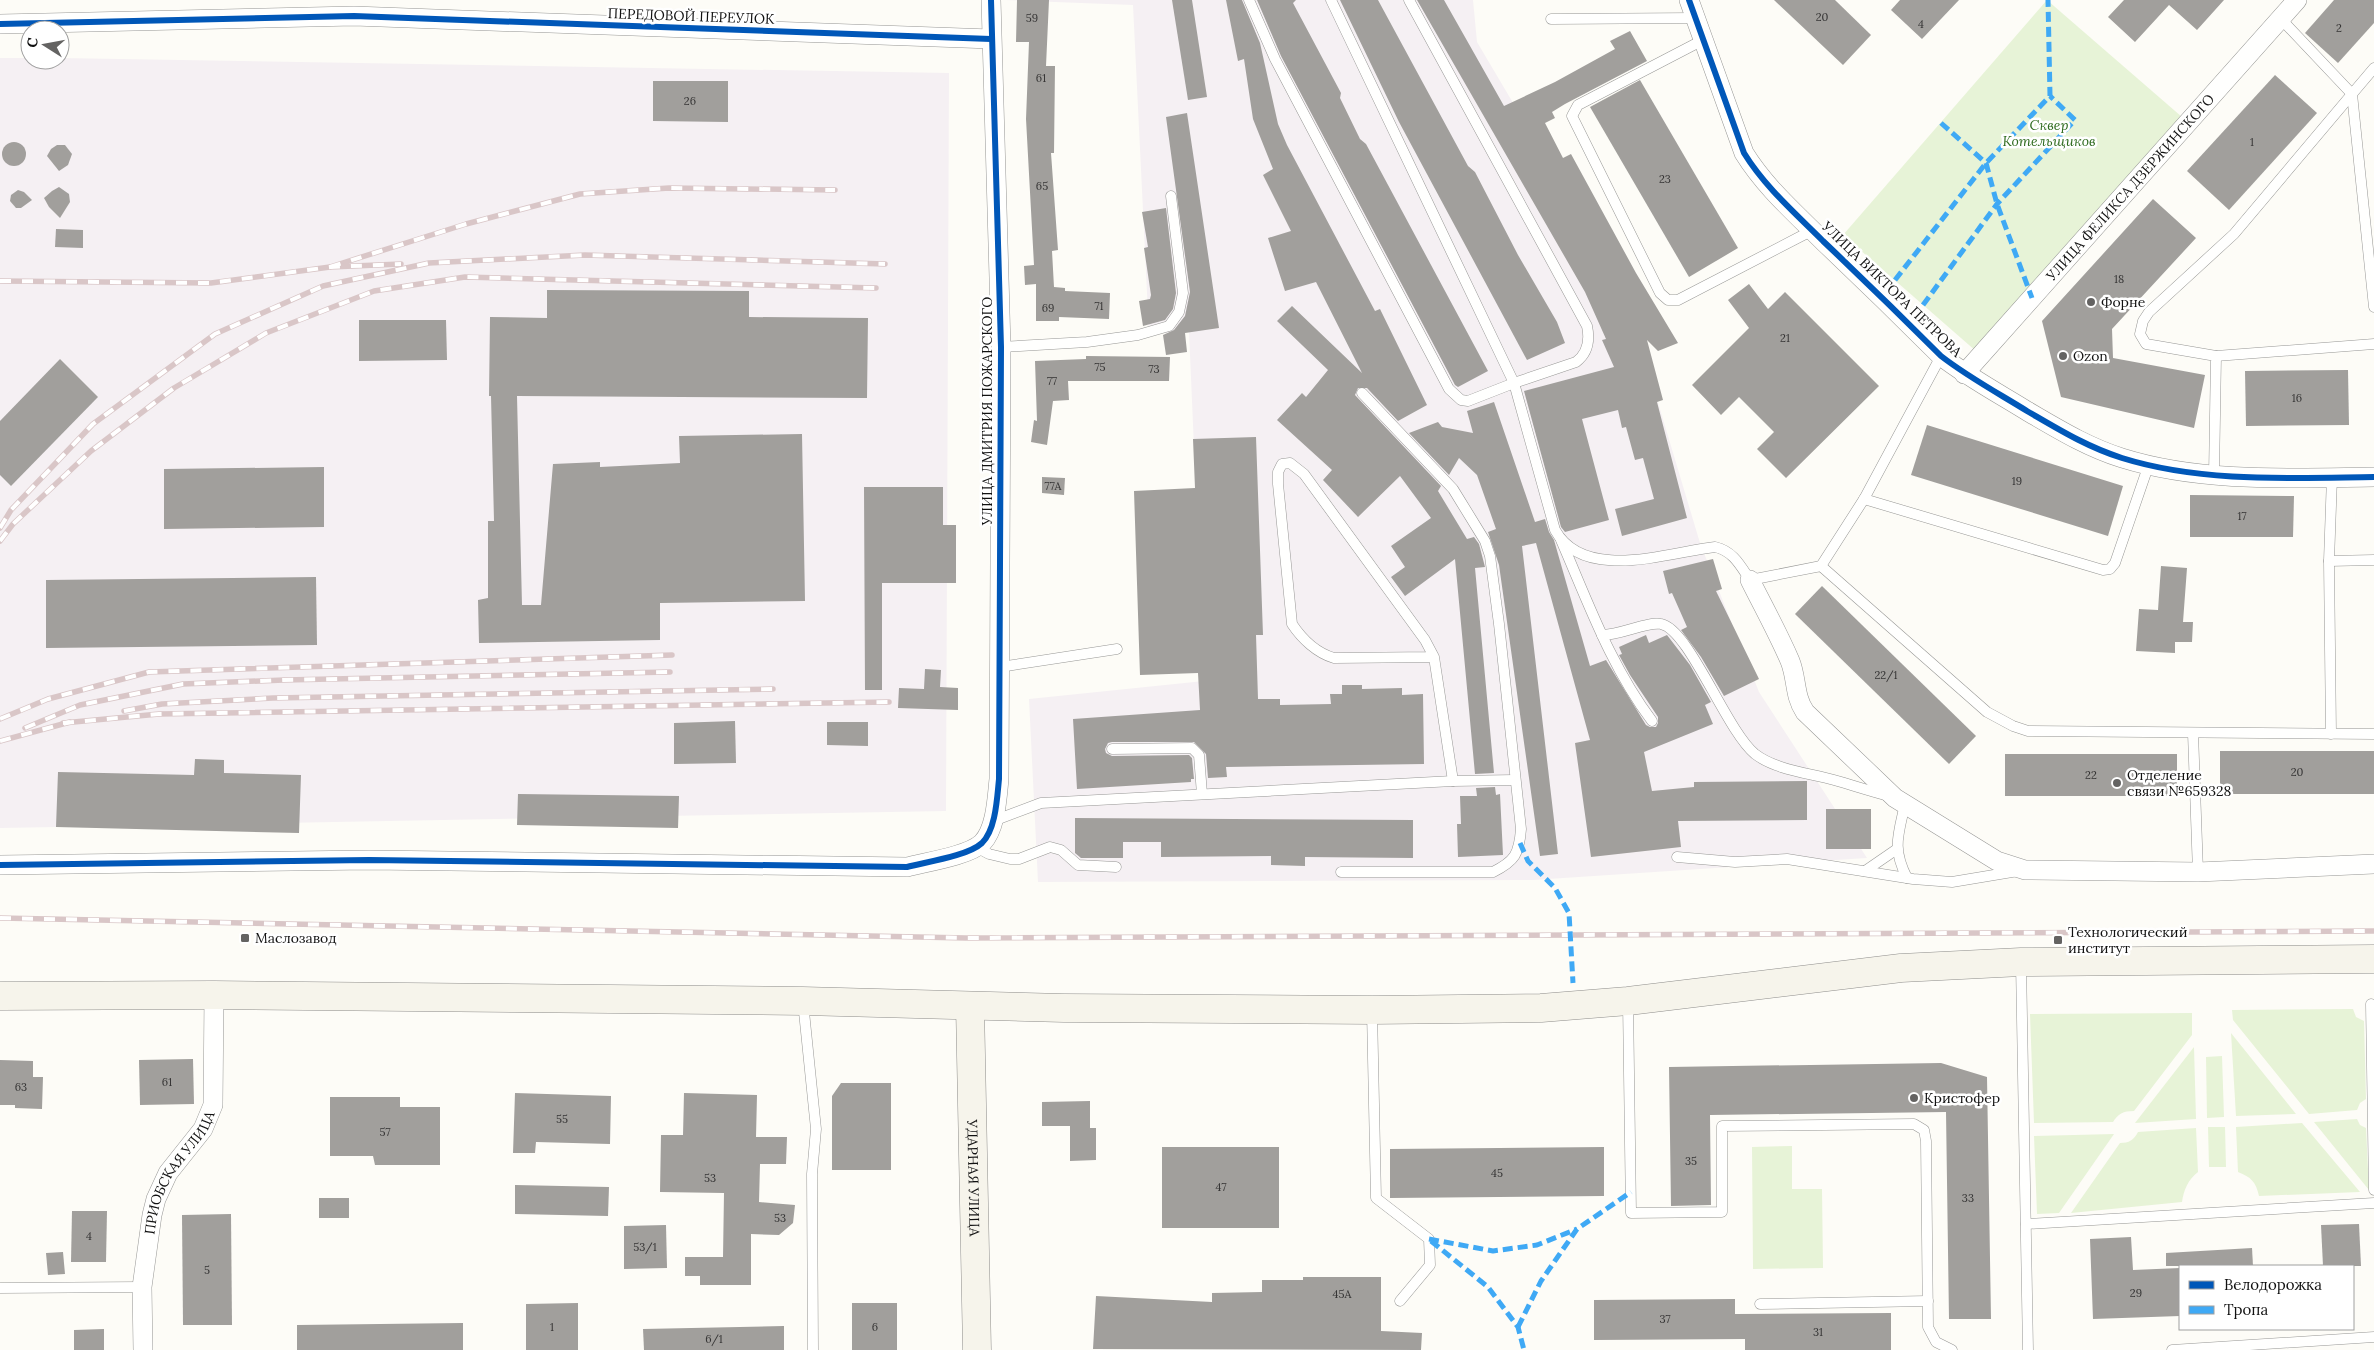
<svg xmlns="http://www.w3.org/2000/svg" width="2374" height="1350" viewBox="0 0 2374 1350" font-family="Lora,serif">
<rect width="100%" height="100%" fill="#fdfcf7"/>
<g fill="#f5f0f3">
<path d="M1005,0H1473L1477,42L1625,292L1700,543L1759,692L1867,858L1533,880L1038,882L1029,699L1204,681L1189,331L1149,334L1133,5Z"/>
<path d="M0,58H30V60L60,58L949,73L946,811L0,828Z"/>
</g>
<g fill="#e7f3d7">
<path d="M2047,0L2182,117L1977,352L1843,235Z"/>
<path d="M2353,1009L2356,1017L2364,1021L2366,1099L2360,1103L2357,1110L2309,1114L2233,1020L2232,1010Z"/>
<path d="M2192,1013V1035L2134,1111C2123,1111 2118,1114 2113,1122L2034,1123L2030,1014Z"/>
<path d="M2231,1033L2296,1114L2236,1116Z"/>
<path d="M2194,1047L2196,1119L2135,1123Z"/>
<path d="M2222,1056L2224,1117L2207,1118L2206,1057Z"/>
<path d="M2357,1119L2360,1125L2366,1128L2369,1190L2314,1122Z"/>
<path d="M2302,1123L2360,1192L2259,1196C2256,1182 2251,1177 2238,1172L2236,1127Z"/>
<path d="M2208,1127H2225L2226,1167H2209Z"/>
<path d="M2196,1128L2198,1172C2188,1180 2184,1189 2182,1202L2071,1213L2120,1143C2129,1143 2134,1140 2138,1132Z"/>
<path d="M2114,1134L2059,1213L2037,1214L2034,1136Z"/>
<path d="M1792,1146V1189H1822L1823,1268L1753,1269L1752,1147Z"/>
</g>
<g fill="#a19f9c">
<path d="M1017,0H1049L1046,66H1055L1054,153H1051L1058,250L1052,251L1054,287L1065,288V291L1110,293L1109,319L1059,317V321H1036V284L1025,285L1024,266L1034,265L1026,119L1029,42H1016Z"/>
<path d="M1172,0H1192L1207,97L1188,100Z"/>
<path d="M1226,0H1242L1260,43L1278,124L1287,145L1375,311L1380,309L1427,405L1398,421L1367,388H1358L1355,395L1441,486L1438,491L1467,539L1474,537L1479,544L1485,567L1475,568L1494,773L1475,774L1455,559L1405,596L1391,577L1405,567L1391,546L1431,518L1400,476L1358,517L1323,480L1332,470L1277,420L1302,393L1306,397L1328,370L1277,321L1292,306L1362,373L1316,282L1285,291L1268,238L1291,231L1263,175L1273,169L1253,119L1244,59L1238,61Z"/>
<path d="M1257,0H1296L1293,3L1341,93L1340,98L1360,139L1366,144L1488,371L1458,387L1455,385L1281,56Z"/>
<path d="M1340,0H1378L1468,166L1475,172L1518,255L1557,322L1565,343L1527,360L1399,122Z"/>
<path d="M1417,0H1444L1504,106L1555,82L1615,49L1610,41L1630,31L1647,61L1565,104L1552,112L1555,118L1545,123L1563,158L1571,154L1636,273L1678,343L1658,351L1647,340L1663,400L1657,402L1687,518L1622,536L1615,509L1654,499L1643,458L1635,460L1626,427L1622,428L1618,410L1582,419L1609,520L1565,532L1561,527L1524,391L1614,367L1602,340L1606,339L1585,292Z"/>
<path d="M1774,0H1835L1871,35L1843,65Z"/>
<path d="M1900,0H1959L1922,39L1891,10Z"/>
<path d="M2124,0H2224L2197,30L2169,5L2135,42L2108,17Z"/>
<path d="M2334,0H2374V23L2338,63L2305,33Z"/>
<path d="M2275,75L2317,113L2229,210L2187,171Z"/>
<path d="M1640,80L1738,248L1689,277L1590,107Z"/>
<path d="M653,81H728V122L653,121Z"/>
<path d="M1187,113L1219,328L1185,333L1187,352L1166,355L1163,335L1174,330L1185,316L1190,292L1166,117Z"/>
<circle cx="14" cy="154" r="12"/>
<path d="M57,145H65L72,154L68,165L59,171L47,156L51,149Z"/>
<path d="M59,187L69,194L70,202L60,218L49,207L44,198L52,191Z"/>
<path d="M18,190L24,192L32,200L21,208H16L10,201L11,195Z"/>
<path d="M2153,199L2196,238L2112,329L2113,358L2205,375L2194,428L2061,397L2042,321Z"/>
<path d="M1166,208L1176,293L1173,309L1165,320L1143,326L1139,301L1150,299L1151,295L1144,248L1148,247L1142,212Z"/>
<path d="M56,229L83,230V248L55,247Z"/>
<path d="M1749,284L1768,309L1785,292L1879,386L1786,478L1757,449L1774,432L1739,397L1721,415L1692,385L1749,328L1728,300Z"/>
<path d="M547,290L749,291V317L868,318L867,398L517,396L522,605H541L553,464L600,462V467L680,463L679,436L802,434L805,601L660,603V640L479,643L478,600L488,598V521H494L491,396H489L490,317L547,318Z"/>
<path d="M359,320H446L447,360L359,361Z"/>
<path d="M1086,356L1170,357L1169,381H1068L1069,400L1053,401L1047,445L1031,442L1034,420L1037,421L1035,361L1086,359Z"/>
<path d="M60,359L98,397L11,486L0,475V421Z"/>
<path d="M2348,370L2349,425L2246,426L2245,371Z"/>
<path d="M1494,402L1535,522L1545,519L1549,532L1554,540L1590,666L1606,660L1646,725L1650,727H1656L1658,723V717L1630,675L1619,655L1622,654L1619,647L1646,635L1649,643L1667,635L1690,665L1711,702L1705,705L1713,724L1644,752L1652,791L1694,787V782L1807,781V820L1678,821L1681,847L1591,857L1575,743L1590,740L1536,543L1522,546L1558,854L1540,856L1499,565L1488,532L1496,529L1477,475L1459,458L1449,475L1409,433L1438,422L1442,427L1473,433L1467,411Z"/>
<path d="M1927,425L2123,486L2108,536L1911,475Z"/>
<path d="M1256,437L1263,635H1256L1258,699H1280V705L1331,704L1330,694H1342V685H1362V689L1402,688V695L1423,694L1424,764L1226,767L1227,777L1208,778L1206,754L1194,742H1112L1108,743L1105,749L1106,753L1112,756L1189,755L1192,758L1194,779H1191V782L1077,789L1073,719L1200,710L1198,673L1140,675L1134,491L1195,488L1193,439Z"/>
<path d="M324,467V527L164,529V469Z"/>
<path d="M1042,477L1065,478L1064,495L1042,493Z"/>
<path d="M864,487H943V525H956V583H882V690H865Z"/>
<path d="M2190,495L2294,496L2293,537H2190Z"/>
<path d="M1713,559L1722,589L1716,591L1759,679L1724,696L1701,657L1681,630L1687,627L1672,593L1669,594L1663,571Z"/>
<path d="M2161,566L2187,568L2183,622H2193L2192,642H2175V653L2136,651L2139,609L2158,610Z"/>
<path d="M316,577L317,645L46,648V580Z"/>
<path d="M1822,586L1976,736L1949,764L1795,614Z"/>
<path d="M925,669L941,670L940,687L958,688V710L898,708L899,688L924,689Z"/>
<path d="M735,721L736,763L674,764V723Z"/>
<path d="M827,722H868V746L827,745Z"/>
<rect x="2220" y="751" width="154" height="43"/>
<rect x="2005" y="754" width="172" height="42"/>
<path d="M195,759L224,760V773L301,775L299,833L56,827L58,772L194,775Z"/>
<path d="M1495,787L1496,795L1500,794L1503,855L1458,857L1457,824H1461L1460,796H1477L1476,788Z"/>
<path d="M518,794L679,796L678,828L517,825Z"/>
<rect x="1826" y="809" width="45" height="40"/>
<path d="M1075,818L1413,820V858L1305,857V866L1271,865V856L1161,857V842H1123V858H1081L1075,853Z"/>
<path d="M193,1059L194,1104L140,1105L139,1060Z"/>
<path d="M0,1060L33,1061V1077H43L42,1109L15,1108V1105H0Z"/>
<path d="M1941,1063L1987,1077L1991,1319H1949L1946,1112L1710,1115L1711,1205L1671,1206L1669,1067Z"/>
<path d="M841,1083H891V1170H832V1096Z"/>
<path d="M515,1093L611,1096L610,1144L536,1142L535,1153H513Z"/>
<path d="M684,1093L757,1095L756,1137H787L786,1164H760L759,1202L795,1205L793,1223L779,1235L751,1234V1285H700V1276H685V1257H723L724,1193L660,1192L661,1135H683Z"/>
<path d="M330,1097H400V1107H440V1165H375L373,1156H330Z"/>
<path d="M1090,1101V1128H1096V1160L1070,1161V1126H1042V1102Z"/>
<rect x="1162" y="1147" width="117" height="81"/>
<path d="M1604,1147V1196L1390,1198V1149Z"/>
<path d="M515,1185L609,1187L608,1216L515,1214Z"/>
<rect x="319" y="1198" width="30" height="20"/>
<path d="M72,1211H107L106,1262H71Z"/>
<path d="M231,1214L232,1325H183L182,1215Z"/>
<path d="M2359,1224L2361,1266H2323L2321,1225Z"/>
<path d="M666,1225L667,1268L624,1269V1226Z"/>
<path d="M2131,1237L2133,1270L2180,1268V1316L2093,1319L2090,1239Z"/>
<path d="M2252,1248L2253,1266H2166V1253Z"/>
<path d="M63,1252L65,1274L48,1275L46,1253Z"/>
<path d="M1303,1277H1381V1331L1422,1333L1421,1350L1093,1349L1096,1296L1212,1302V1293L1262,1292V1280H1303Z"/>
<path d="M1735,1299V1314L1891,1313V1350H1745V1339L1594,1340V1300Z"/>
<path d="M578,1303V1350H526V1304Z"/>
<rect x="852" y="1303" width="45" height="47"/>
<path d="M463,1323V1350H297V1325Z"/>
<path d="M784,1326V1350H644L643,1329Z"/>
<path d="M104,1329V1350H74V1330Z"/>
</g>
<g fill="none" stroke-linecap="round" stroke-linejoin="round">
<defs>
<g id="lane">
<path d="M1249,0L1275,59L1449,389L1461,400L1468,401L1514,383L1555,530C1584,583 1670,552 1715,547C1733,551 1740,565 1750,580L1821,566L1987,712L2013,726L2028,731L2374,734"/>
<path d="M1331,0L1514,383L1576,362C1588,353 1590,340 1587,326L1409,0"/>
<path d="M1551,19L1695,18"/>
<path d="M2281,19L2352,94L2374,68"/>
<path d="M1703,40L1578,105L1572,116L1660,293L1668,300H1678L1813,230"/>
<path d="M2352,94L2374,307"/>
<path d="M1001,347L1087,342L1138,335L1169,326L1179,312L1183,293L1171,196"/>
<path d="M2216,356L2374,344"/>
<path d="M2214,475L2216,356L2146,344L2140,334L2143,321L2149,312L2234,234L2352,94"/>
<path d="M2332,477L2329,561L2374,560"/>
<path d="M1864,499L2103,570L2110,569L2115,563L2149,464"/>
<path d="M1561,540C1588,602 1611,667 1652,721"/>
<path d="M2329,561L2331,734"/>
<path d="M1821,566L1864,499L1941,356"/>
<path d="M1602,635C1621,635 1648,621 1661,624C1689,629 1726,730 1755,754C1776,770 1809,773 1834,780C1852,785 1870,791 1889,796"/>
<path d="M1434,657L1425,640L1304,474L1290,463L1282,464L1278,472V484L1292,624C1302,639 1317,653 1334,658L1434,657L1453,781"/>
<path d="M1000,667L1117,649"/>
<path d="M2193,733L2198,872"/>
<path d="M1112,749L1192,748L1199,755L1202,794"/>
<path d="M1905,804C1898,836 1892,848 1907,878"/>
<path d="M993,821L1041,803L1453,781L1515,780"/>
<path d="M976,847L989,854L1010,859H1019L1050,847L1061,850L1078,865L1116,867"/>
<path d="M1677,857L1735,862L1787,859L1913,879L1952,882L2018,871"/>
<path d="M1865,871L1897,849"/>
<path d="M1341,872H1493C1515,861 1519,854 1521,829L1499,624L1490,556L1485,541L1453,489L1362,393"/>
<path d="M2021,963L2028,1350"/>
<path d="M803,1002L816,1129L812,1174L813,1350"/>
<path d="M1628,1002L1631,1213L1722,1212V1126L1914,1124L1924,1130L1926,1141L1928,1327L1936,1342L1952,1350"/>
<path d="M2371,1004L2374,1190"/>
<path d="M1372,1011L1376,1198L1429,1239L1430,1265L1400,1301"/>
<path d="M2026,1224L2374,1203"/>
<path d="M0,1288L142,1287"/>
<path d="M1760,1304L1928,1301"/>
<path d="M2172,1350L2374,1337"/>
</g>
<g id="street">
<path d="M1689,0L1744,153C1765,187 1795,213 1823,241C1863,279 1902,317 1941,356C1968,377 1998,393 2027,411C2058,429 2087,447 2122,458C2202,483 2291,478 2374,477"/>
<path d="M0,24L354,16L991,39"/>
<path id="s1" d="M1964,374L2297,0"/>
<path d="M1750,580C1763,606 1778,633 1790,661C1797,678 1794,696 1805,712L1895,798L1997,861L2025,870L2198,872L2374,864"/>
<path d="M0,865L369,860L907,867C926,862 968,856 982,843C996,829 997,798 999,779L1001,347L991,0"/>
<path id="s2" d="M143,1350L142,1287L152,1215L156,1199L168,1173L203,1129L213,1105L214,995"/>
</g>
<g id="secondary">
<path d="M0,996L214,995L803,1001L1064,1008L1372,1010L1541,1008L1628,1001L1901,968L2021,962L2374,959"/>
<path id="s3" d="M970,1006L977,1350"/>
</g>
</defs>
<use href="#lane" stroke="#979795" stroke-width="11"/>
<use href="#street" stroke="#979795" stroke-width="20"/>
<use href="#secondary" stroke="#8e8d8b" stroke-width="29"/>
<use href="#lane" stroke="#fffffe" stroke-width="10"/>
<use href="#street" stroke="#fffffe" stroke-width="19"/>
<use href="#secondary" stroke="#f6f4eb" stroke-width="28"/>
<defs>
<g id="rail">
<path d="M330,267L466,224L580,194L669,188L835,190"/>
<path d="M0,281L211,283L330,267L401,264"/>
<path d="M0,528L11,510L93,424L215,334L323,286L429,263L585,255L885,264"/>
<path d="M0,541L13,524L91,451L174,388L266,333L374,291L465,277L876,288"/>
<path d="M124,711L162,704L273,698L773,689"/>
<path d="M0,719L48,699L149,672L672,655"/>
<path d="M63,723L159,714L889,702"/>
<path d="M25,728L80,705L183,684L284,680L670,672"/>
<path d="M0,741L70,722"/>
<path d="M0,918L966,938L2374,931"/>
</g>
</defs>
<use href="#rail" stroke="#d9c6c7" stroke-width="5.5"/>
<use href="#rail" stroke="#fff" stroke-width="4" stroke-dasharray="11" stroke-linecap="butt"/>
<g stroke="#3fa9f5" stroke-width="5" stroke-dasharray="10 5" stroke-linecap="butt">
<path d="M1941,123L1986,163L1997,204L2032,298"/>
<path d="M1895,280L1986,163L2050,96L2048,0"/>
<path d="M1923,305L1997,204L2075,120L2050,96"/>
<path d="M1520,843L1528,861L1555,888L1569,913L1573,983"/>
<path d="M1429,1239L1493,1251L1537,1245L1577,1229"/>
<path d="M1431,1241L1488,1287L1518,1327L1524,1350"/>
<path d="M1518,1327L1541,1281L1577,1229L1631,1192"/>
</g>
<defs>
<g id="cycleway">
<path d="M1689,0L1744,153C1765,187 1795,213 1823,241C1863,279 1902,317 1941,356C1968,377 1998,393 2027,411C2058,429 2087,447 2122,458C2202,483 2291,478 2374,477"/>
<path d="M0,24L354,16L991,39"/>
<path d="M0,865L369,860L907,867C926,862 968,856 982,843C996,829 997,798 999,779L1001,347L991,0"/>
</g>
</defs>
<use href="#cycleway" stroke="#fff" stroke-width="9"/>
<use href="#cycleway" stroke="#0057b8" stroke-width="6"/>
</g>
<g fill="#646362" stroke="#fff" stroke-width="2">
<circle cx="2091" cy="302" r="5"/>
<circle cx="2063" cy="356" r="5"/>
<circle cx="2117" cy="783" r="5"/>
<rect x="240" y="933" width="10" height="10" rx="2.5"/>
<rect x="2053" y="935" width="10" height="10" rx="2.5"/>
<circle cx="1914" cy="1098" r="5"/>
</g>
<g text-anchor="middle" stroke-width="5" stroke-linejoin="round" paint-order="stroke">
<g font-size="11" fill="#353434">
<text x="1822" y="21">20</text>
<text x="1032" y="22">59</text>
<text x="1921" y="28">4</text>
<text x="2339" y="32">2</text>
<text x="1041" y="82">61</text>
<text x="690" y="105">26</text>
<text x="2252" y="146">1</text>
<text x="1665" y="183">23</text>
<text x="1042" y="190">65</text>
<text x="2119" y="283">18</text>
<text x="1099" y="310">71</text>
<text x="1048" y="312">69</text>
<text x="1785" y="342">21</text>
<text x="1100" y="371">75</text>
<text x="1154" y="373">73</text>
<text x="1052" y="385">77</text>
<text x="2297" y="402">16</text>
<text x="2017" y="485">19</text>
<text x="1053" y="490">77А</text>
<text x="2242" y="520">17</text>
<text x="1886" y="679">22/1</text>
<text x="2297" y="776">20</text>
<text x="2091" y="779">22</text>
<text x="167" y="1086">61</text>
<text x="21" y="1091">63</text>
<text x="562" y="1123">55</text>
<text x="385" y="1136">57</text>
<text x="1691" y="1165">35</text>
<text x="1497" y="1177">45</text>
<text x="710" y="1182">53</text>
<text x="1221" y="1191">47</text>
<text x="1968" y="1202">33</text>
<text x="780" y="1222">53</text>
<text x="89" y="1240">4</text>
<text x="645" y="1251">53/1</text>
<text x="207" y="1274">5</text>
<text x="2136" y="1297">29</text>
<text x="1342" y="1298">45А</text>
<text x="1665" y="1323">37</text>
<text x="552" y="1331">1</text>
<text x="875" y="1331">6</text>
<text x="1818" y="1336">31</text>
<text x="714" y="1343">6/1</text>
</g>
<g font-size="14" fill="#111" stroke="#fff">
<text transform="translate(691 16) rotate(2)" y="5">ПЕРЕДОВОЙ ПЕРЕУЛОК</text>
<text dy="5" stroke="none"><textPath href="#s1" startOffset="250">УЛИЦА ФЕЛИКСА ДЗЕРЖИНСКОГО</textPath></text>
<text transform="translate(1892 289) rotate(44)" y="5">УЛИЦА ВИКТОРА ПЕТРОВА</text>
<text transform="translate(987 411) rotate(-90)" y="5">УЛИЦА ДМИТРИЯ ПОЖАРСКОГО</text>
<text dy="5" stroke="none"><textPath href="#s2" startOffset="186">ПРИОБСКАЯ УЛИЦА</textPath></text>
<text dy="5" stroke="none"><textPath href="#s3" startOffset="172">УДАРНАЯ УЛИЦА</textPath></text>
</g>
<g font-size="14" font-style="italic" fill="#2f6b1f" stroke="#fff">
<text x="2049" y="130">Сквер<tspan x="2049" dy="16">Котельщиков</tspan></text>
</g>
<g font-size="14" fill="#111" stroke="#fff" text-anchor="start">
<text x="2101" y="307">Форне</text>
<text x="2073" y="361">Ozon</text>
<text x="2127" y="780">Отделение<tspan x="2127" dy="16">связи №659328</tspan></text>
<text x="2068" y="937">Технологический<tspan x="2068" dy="16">институт</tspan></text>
<text x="255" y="943">Маслозавод</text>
<text x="1924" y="1103">Кристофер</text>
</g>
</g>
<rect x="2179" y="1265" width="175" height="65" fill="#ffffff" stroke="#a0a0a0"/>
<rect x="2189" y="1281" width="25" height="8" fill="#0057b8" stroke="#a0a0a0"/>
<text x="2224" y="1290" font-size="15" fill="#111111">Велодорожка</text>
<rect x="2189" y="1306" width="25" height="8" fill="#3fa9f5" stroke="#a0a0a0"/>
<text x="2224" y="1315" font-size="15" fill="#111111">Тропа</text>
<g transform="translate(45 45) rotate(281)"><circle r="24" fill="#ffffff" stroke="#a0a0a0"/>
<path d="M0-4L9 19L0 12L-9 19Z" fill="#646362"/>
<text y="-8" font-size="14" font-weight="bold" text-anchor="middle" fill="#111111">С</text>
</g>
</svg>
